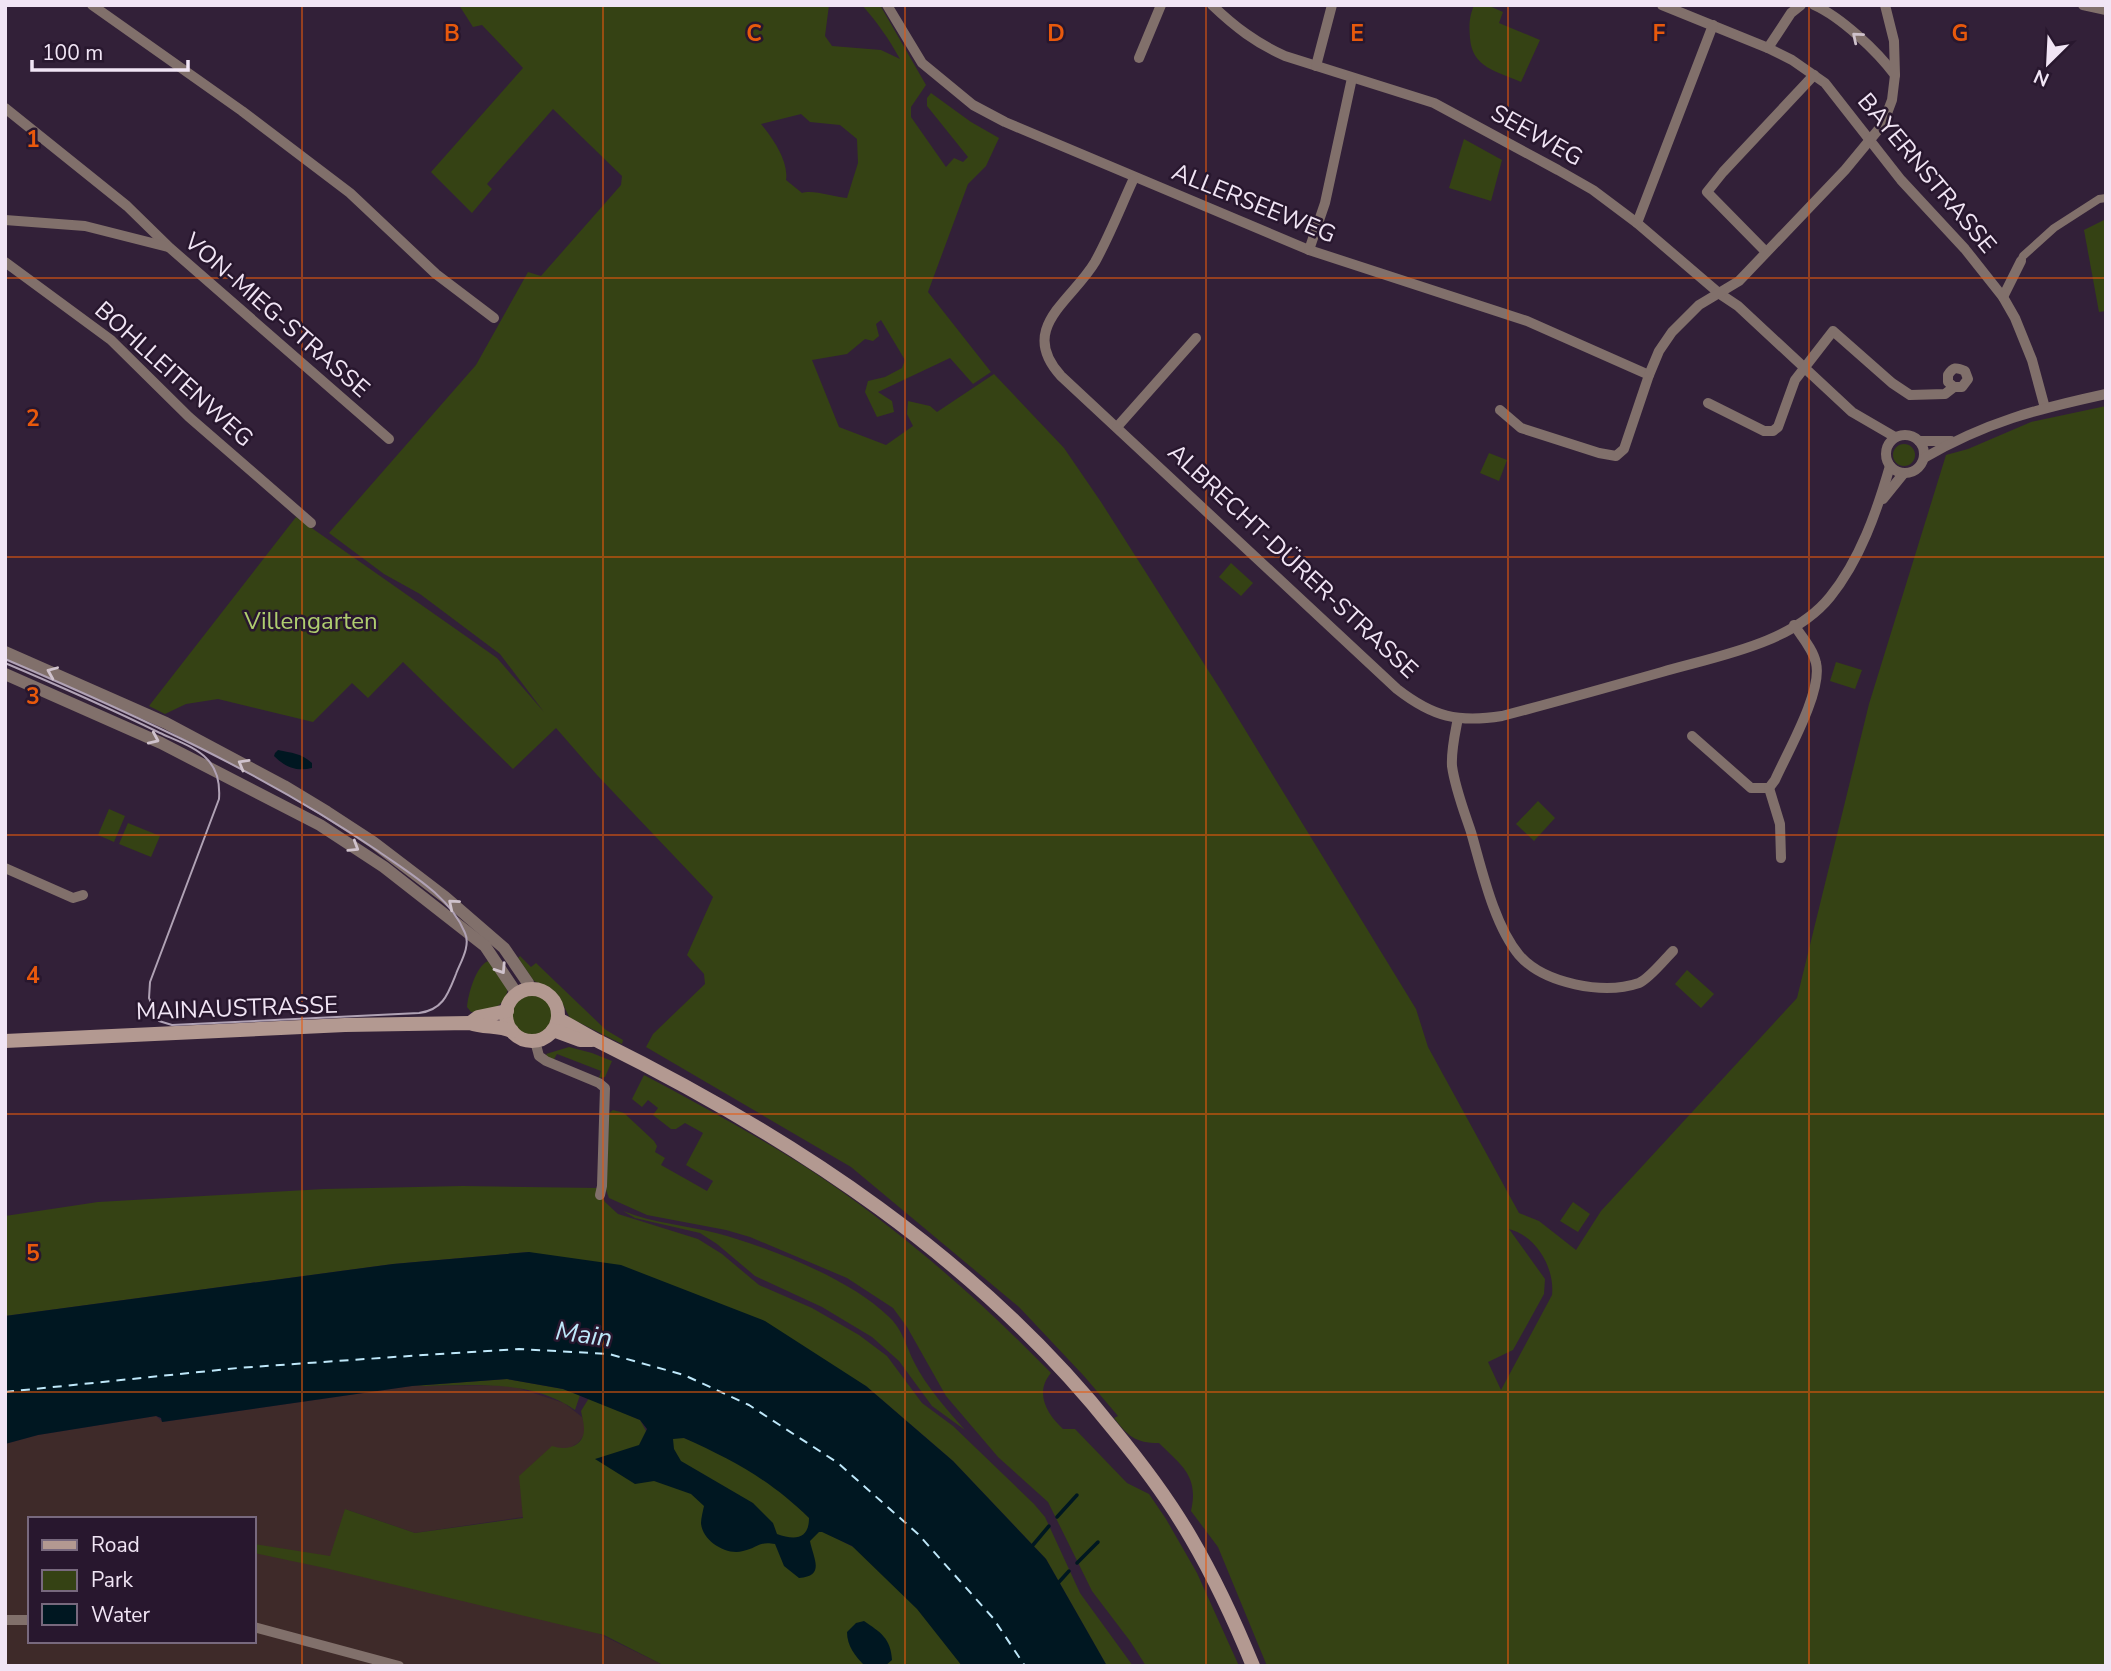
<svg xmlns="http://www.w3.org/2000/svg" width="2111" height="1671" viewBox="0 0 2111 1671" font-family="'Nunito Sans',sans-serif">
<rect width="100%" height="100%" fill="#322038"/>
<path fill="#3e2a29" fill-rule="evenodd" d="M509,1385L564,1403L582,1417L585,1426L584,1435L578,1443L570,1448L561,1449L523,1517L415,1533L345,1509L665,1666H5V1444L38,1435L156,1416L163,1422L412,1386ZM30,1519H254V1641H30Z"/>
<g fill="#354214" fill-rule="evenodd">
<path d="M459,5H829L825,36L832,46L881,50L900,59C889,39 877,22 862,5H880L926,85L911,107V117L946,167L954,158L963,162L968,157L927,106V98L931,93L971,122L999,138L986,166L968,184L928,292L991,372L973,384L950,358L878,392L892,401L894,412L877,417L865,392L868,381L885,377L902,368L905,360L881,320L876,324L879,336L873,341L865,339L847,354L812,360L839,427L886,445L913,426L907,414L908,401L930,406L937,412L994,374L1064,448L1101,502L1222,692L1416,1009L1428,1047L1519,1213L1539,1221L1576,1250L1601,1211L1797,998L1869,704L1946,455L1968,449L2031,422L2106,406V1666H1267L1218,1547L1191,1511C1199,1476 1182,1466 1159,1443C1135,1443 1128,1436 1114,1418L1118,1416L1084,1376L1019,1307L851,1167L646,1047L653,1034L705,984L704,974L687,955L713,897L597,775L556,728L513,769L403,662L368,698L352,683L313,722L218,699L186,704L165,714L149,706L296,517L497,658L544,712L500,654L420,594L384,574L329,533L476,365L528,272L541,276L621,185L622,176L553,109L487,184L492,189L472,213L431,172L523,68L482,25L473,27ZM801,114L810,122L840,125L857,139L858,163L847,198C834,197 812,189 802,193L786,180C789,162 773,138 761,124ZM1509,1229C1536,1236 1555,1268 1552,1295L1501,1390L1488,1362L1513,1350L1544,1294L1545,1279Z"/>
<path d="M1474,5H1487L1503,12L1499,23L1540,40L1521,82C1497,71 1472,68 1470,38C1469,25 1469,18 1474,5Z"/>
<path d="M1464,139L1502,160L1491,201L1449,188Z"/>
<path d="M2106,219V311L2099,312L2084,230Z"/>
<circle cx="1904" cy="455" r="11"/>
<path d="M1489,453L1507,460L1499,481L1480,473Z"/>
<path d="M1231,563L1253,583L1241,596L1219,577Z"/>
<path d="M1836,662L1862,670L1855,689L1830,681Z"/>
<path d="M1538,801L1555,818L1534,841L1516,824Z"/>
<path d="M109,809L125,816L114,842L98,835Z"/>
<path d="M128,823L160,836L151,857L119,844Z"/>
<path d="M520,956L531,967L536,963L606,1030L623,1040L622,1044L570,1018L558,995L550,988L534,981L518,958Z"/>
<path d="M488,961L508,988C505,1008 489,1012 471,1012L467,1007C468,994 476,966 488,961Z"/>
<path d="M1687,970L1714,994L1701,1008L1675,984Z"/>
<circle cx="533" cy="1015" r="21"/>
<path d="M569,1047L592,1053L612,1061L605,1077L599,1078L601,1071L557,1054L553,1061L548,1058L546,1054Z"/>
<path d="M644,1075C706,1108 769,1142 828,1182C909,1238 983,1303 1051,1373C1034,1393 1047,1414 1063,1429H1075L1127,1483L1149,1494L1166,1519L1197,1573L1239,1666H1146L1130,1641L1092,1591L1048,1502L998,1457L946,1396L907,1327L893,1308L847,1278L750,1237L726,1230L647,1215L609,1198L606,1190L609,1113L613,1110L624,1113L654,1141L657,1146L655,1152L665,1158L661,1165L707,1191L713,1181L686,1165L703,1133L685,1123L676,1129H671L653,1115L658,1108L648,1100L642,1107L632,1099Z"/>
<path d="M463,1186L598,1188L605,1202L618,1214L698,1239L722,1254L759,1285L812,1308L859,1335L887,1356L922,1403L953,1426L1034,1504L1045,1517L1080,1593L1133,1666H1107L1046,1559L953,1461L866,1386L529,1252L393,1264L5,1316V1216L98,1202L324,1189Z"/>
<path d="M1573,1202L1590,1214L1578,1232L1560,1221Z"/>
<path d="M623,1211C653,1223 685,1225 716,1233C768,1247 849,1278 888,1316C902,1328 906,1346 914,1362C926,1386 947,1410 965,1430L932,1406L899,1361L872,1337L822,1307L755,1276L717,1244L700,1233L635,1218Z"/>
<path d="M507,1379L563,1389L580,1395L575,1410C528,1377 466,1386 412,1386Z"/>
<path d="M589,1398L640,1420L670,1475L756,1542L772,1540L806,1542L820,1530L859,1550L918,1609L963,1666H665L604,1635L325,1568L254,1553V1544L330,1556L345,1509L415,1533L523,1518L519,1476L552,1446C566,1451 584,1447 584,1429C584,1423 582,1417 581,1411Z"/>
<path d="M673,1437H681L735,1457L775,1484L812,1520L810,1530L801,1541L776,1535L676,1462L668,1441Z"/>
</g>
<g fill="#001721" fill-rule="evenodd">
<path d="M278,750C292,753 301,753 312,763V768C297,772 285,767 274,756L275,753Z"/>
<path d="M529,1252L621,1265L765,1321L866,1386L953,1461L1046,1559L1107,1666H962L917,1609L852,1546L822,1532H819L810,1541C813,1558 826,1576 799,1578L784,1566L775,1544C758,1541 758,1548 743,1551C727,1556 702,1541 701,1523C701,1518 703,1511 704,1506L691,1494L654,1481L635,1484L595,1459L639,1445L647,1429L640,1420L563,1389L507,1379L412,1386L162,1422L161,1418L156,1416L38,1435L5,1444V1316L393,1264ZM684,1438C733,1460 770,1480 809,1518C809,1540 794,1540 777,1534L773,1523L753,1503L681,1461L674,1449L673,1439Z"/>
<path d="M864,1621C880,1632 891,1638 892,1660L885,1666H865C855,1656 847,1646 847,1632L856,1623Z"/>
</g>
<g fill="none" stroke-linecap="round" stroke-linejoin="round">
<g stroke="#001721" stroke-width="3.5">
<path d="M1057,1517L1077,1495"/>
<path d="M1033,1545L1049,1526"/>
<path d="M1077,1563L1098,1542"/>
<path d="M1059,1582L1069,1571"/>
</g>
<path stroke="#bee8fa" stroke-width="2" stroke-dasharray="9 7" stroke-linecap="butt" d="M5,1392L238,1368L423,1355L519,1349L609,1354L684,1375L749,1405L838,1463L918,1534L993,1618L1025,1666"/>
<path stroke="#81706b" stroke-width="8" d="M2021,261L2023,256L2054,228L2099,199L2106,198"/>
<g stroke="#81706b" stroke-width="10">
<path d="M92,5L242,111L350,193L436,274L494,318"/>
<path d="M887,5L922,63L973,105L1005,122L1309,250L1527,321L1649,375"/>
<path d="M1212,5C1235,27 1256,43 1285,56L1434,103L1558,170L1593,190L1637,223L1720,294L1738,306L1852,412L1895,437"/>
<path d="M1662,5L1768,48L1792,60L1825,83L1901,180L1965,249L2003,297L2015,318L2032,360L2045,408"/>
<path d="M1814,5C1841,17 1877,51 1895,75"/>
<path d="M2083,5L2106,10"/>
<path d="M1768,48L1791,13L1801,5"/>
<path d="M1139,58L1161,5"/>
<path d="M1316,66L1332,5"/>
<path d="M5,108L127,206L170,248L389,439"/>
<path d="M1134,178C1121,206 1110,235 1095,262C1072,301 1017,328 1061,376L1397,689C1433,717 1458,723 1502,716C1556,702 1609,687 1662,672C1717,656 1792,644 1830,597C1860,560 1877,511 1890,466"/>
<path d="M5,220L85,226L168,247"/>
<path d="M1637,223L1713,25"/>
<path d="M1309,250L1325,203L1352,78"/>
<path d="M1766,252L1707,192L1723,172L1814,75"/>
<path d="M5,262L111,340L189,417L311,523"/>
<path d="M2003,297L2021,261"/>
<path d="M1708,403L1764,431H1773L1778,427L1795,380L1833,331L1892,383L1910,395L1945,394L1954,387H1962L1968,379L1965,371C1956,367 1953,367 1948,375V382L1954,387"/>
<path d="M1500,410L1521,428L1599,453L1616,456L1624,449L1649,375L1659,351L1672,332L1699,305L1739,281L1845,170L1883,124L1892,100L1895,75L1894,41L1885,5"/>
<path d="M1117,427L1196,338"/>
<circle cx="1905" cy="454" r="19"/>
<path d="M1919,441H1951"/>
<path d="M1924,458C1986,422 2037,409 2106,394"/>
<path d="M1883,499L1904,473"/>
<path d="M1458,718C1455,734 1451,750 1452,766C1455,788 1464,811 1471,832C1482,870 1494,925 1519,955C1544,984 1604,995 1639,983C1649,979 1665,959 1673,951"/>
<path d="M1692,736L1751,788H1769L1775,780C1787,753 1823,691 1816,663C1813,649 1802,637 1794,625"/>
<path d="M1769,788L1780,824L1781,858"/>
<path d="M5,868L73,898L83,895"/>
<path d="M535,1041L539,1056L546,1061L599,1083L605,1088L602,1186L600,1195"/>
<path d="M5,1620H30"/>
<path d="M254,1627L399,1666"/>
</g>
<g stroke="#81706b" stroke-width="12">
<path d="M5,652L166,723L284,786L327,812L373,842L445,897L504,948L528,983V989"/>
<path d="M5,674L161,743L320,825L384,867L485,946L517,994"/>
</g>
<g stroke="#b39991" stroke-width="14">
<circle cx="532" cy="1015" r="26"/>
<path d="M558,1019C572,1026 586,1035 600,1042C794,1138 978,1259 1114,1430C1142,1464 1169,1500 1191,1538C1215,1579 1235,1622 1253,1666"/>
<path d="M470,1023L478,1017L507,1011"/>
<path d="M553,1030L580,1040H592"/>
<path d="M5,1041L345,1025L470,1023C485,1028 498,1025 512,1031"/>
</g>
<path stroke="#b0a2b5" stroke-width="2" d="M5,659C133,714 262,772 378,851C409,873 450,896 465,933C471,946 460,963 456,974C448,994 443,1010 419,1013L172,1025L159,1021L149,998L150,982L219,799C220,785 218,770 207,759C196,747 175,740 160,733C109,708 57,685 5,663"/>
</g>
<defs><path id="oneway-chevron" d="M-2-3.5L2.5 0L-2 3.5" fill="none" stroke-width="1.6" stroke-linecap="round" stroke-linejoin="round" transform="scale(1.75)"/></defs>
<g stroke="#cfc2cc">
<use href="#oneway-chevron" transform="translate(1857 37) rotate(-140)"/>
<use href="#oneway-chevron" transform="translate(52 672) rotate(-157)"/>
<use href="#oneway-chevron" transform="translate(154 739) rotate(24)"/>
<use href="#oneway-chevron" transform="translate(243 764) rotate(-150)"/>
<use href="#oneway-chevron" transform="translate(354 847) rotate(32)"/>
<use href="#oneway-chevron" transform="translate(453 904) rotate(-140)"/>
<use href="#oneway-chevron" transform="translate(501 969) rotate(57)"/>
</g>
<path fill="none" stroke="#e8590c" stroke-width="2" stroke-opacity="0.55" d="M302,5V1666M603,5V1666M905,5V1666M1206,5V1666M1508,5V1666M1809,5V1666M5,278H2106M5,557H2106M5,835H2106M5,1114H2106M5,1392H2106"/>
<g text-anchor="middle" stroke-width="5" stroke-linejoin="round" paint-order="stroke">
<g font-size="24" fill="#f1e5f5" stroke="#28172e">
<text transform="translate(1537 135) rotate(29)" y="8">SEEWEG</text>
<text transform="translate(1927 173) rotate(50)" y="8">BAYERNSTRASSE</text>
<text transform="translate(1254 203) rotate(22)" y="8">ALLERSEEWEG</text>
<text transform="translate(277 315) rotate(41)" y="8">VON-MIEG-STRASSE</text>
<text transform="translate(174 374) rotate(42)" y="8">BOHLLEITENWEG</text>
<text transform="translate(1293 561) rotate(43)" y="8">ALBRECHT-DÜRER-STRASSE</text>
<text transform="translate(237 1008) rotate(-2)" y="8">MAINAUSTRASSE</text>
</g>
<g font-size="24" fill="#afcd6f" stroke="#28172e">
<text x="311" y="629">Villengarten</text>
</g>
<g font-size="26" font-style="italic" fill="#bee8fa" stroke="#28172e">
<text transform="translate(584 1334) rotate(8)" y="9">Main</text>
</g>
</g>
<g font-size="23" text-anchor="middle" font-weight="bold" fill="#e8590c" stroke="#28172e" stroke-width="5" stroke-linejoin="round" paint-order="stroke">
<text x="452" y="41">B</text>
<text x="754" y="41">C</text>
<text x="1056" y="41">D</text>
<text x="1357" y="41">E</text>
<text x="1659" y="41">F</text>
<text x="1960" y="41">G</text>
<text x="33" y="147">1</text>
<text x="33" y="426">2</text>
<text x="33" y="704">3</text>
<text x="33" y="983">4</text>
<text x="33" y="1261">5</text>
</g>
<rect width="2111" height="1671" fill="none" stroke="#f1e5f5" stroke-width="14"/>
<rect x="28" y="1517" width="228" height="126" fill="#28172e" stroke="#78697e" stroke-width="2"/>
<rect x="42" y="1540" width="35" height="10" fill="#b39991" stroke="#78697e" stroke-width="2"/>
<text x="91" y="1552" font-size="21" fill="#f1e5f5">Road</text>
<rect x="42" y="1570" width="35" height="21" fill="#354214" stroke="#78697e" stroke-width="2"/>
<text x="91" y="1587" font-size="21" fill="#f1e5f5">Park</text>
<rect x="42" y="1604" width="35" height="21" fill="#001721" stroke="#78697e" stroke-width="2"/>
<text x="91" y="1622" font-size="21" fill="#f1e5f5">Water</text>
<g transform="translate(2048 63) rotate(204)" stroke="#28172e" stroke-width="5" paint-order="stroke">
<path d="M0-5L12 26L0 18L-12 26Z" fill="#f1e5f5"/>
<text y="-10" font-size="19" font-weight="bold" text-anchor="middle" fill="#f1e5f5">N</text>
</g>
<path d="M32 60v10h156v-10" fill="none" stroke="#f1e5f5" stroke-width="3.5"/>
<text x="42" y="60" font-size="21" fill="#f1e5f5" stroke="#28172e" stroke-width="5" paint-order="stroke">100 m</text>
</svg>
